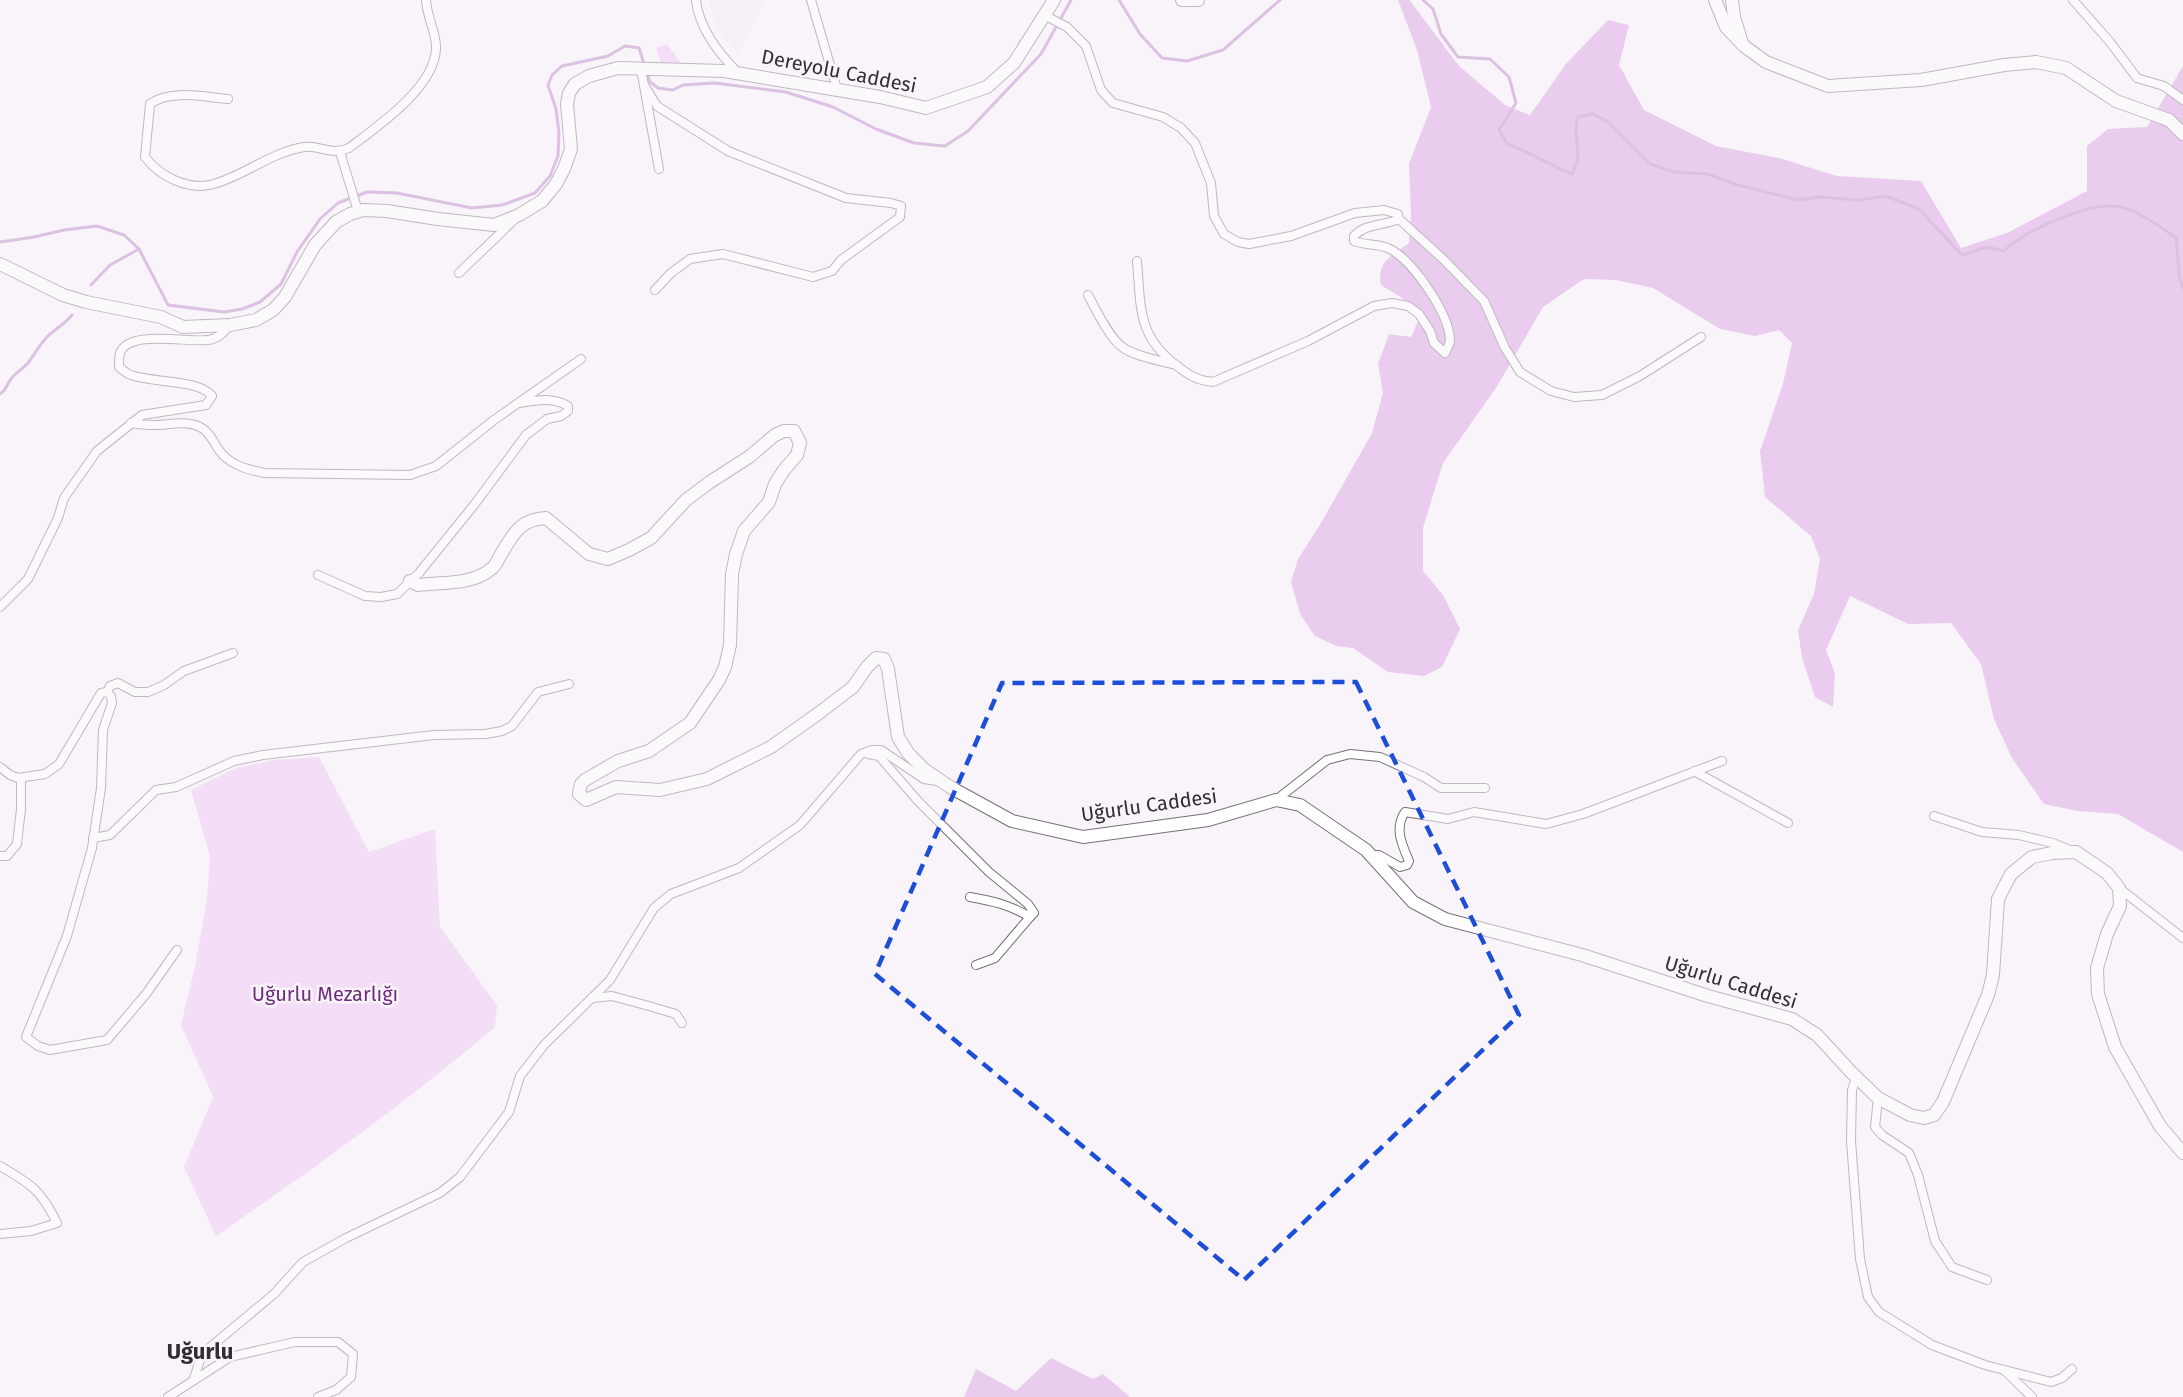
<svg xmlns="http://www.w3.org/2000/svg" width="2183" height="1397" viewBox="0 0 2183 1397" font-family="'Fira Sans',sans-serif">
<rect width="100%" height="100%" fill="#f9f4fa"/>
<path fill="#f2e8f5" d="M710,0H765L738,54L725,39L713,21Z"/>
<g fill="#eac2f4">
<path d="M667,44L683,66H662L656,48Z"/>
<path d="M319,757L369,852L435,829L440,927L497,1005L495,1027C406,1103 312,1170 216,1236L184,1167L213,1097L181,1025L195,966L207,899L210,856L191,790L236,768L273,760Z"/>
</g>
<g fill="#d49ce1">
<path d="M1398,0H1409L1411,2L1459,66L1505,105L1530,115L1566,64L1608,20L1629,25L1619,65L1644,110L1716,146L1779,158L1837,176L1921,181L1961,248L2007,233L2087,191V146L2108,129L2147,127L2183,66V852L2118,814L2078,811L2044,804L2012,758L1994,719L1981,664L1951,623L1908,624L1850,596L1826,650L1835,674L1833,707L1815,697L1802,658L1798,630L1814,594L1820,559L1811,536L1765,497L1760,451L1783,384L1792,343L1779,330L1755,336L1720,329L1653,288L1616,280L1584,279L1543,307L1496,388L1443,463L1423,528V571L1443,595L1460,629L1442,667L1424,676L1388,672L1353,648L1336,646L1315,636L1300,614L1291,582L1298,559L1321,523L1372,433L1383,393L1378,364L1389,334L1411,337L1418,321L1402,298L1381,285C1376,261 1392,256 1409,243L1411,213L1409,164L1431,107L1417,50Z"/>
<path d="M1051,1358L1093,1379L1103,1374L1130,1397H964L976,1369L1016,1391Z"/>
</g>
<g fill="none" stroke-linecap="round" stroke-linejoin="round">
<g stroke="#b983c6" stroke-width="3">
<path d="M1119,0L1140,34L1162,58L1187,61L1223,50L1280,0"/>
<path d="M1423,0L1433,9L1441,34L1458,57L1490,59L1509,77L1516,103L1499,130L1507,144C1530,152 1549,165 1572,174L1578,159L1576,131L1577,117L1593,114L1607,121L1650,164L1674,172L1707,174L1738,185L1798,200L1818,197L1859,200L1886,196L1919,209L1962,255L1987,247L2004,251C2023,231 2087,204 2114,206C2134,207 2161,227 2176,238L2180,280L2183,288"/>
<path d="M647,73L650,82L658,88L673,90L683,85L715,83L786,92L833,107L876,129L914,143L945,146L968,131L1041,54L1071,0"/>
<path d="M0,242L34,237L64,230L97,226L124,235L139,249L168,305L224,312L242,309L260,302L281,284L297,252L320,219L338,203L367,192L397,193L472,208L502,205L535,193L550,176L558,156L559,133L556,109L548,85L552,75L562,66L608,56L625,46L639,48L644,64"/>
<path d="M91,285L110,265L139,249"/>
<path d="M0,394C7,390 6,385 11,379C15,373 23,369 28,363C33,356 41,343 47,337C55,329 65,324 72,315"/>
</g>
<defs>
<g id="street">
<path d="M696,0C699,29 719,53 738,73"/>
<path d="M811,0L837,89"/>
<path d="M2073,0L2110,42L2137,78L2164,86L2183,100"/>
<path d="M1044,15L1067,27L1086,46L1101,90L1113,103L1163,117L1181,128L1195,143L1211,183L1214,216L1224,234L1238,242L1249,244L1291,236L1355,213L1384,210L1398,214L1399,219L1443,259L1484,301L1505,348L1520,372L1551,391L1574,397L1602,395L1640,376L1701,337"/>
<path d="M641,69L659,169"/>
<path d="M644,85L657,106L728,151L846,198L891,203L901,206L900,217L841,260L832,271L813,277L723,254L690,259L671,273L655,290"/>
<path d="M228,99C204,97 170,89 150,104L145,157C160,177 189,191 214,184C245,175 272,152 304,147C321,145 330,156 349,148C378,126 434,88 436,49C437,33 427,19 426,0"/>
<path d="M340,152L358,211"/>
<path d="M1137,261C1141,306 1137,336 1176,365C1190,376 1196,380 1213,382L1308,341L1374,306L1392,303L1408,306L1419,314L1430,331L1434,343L1445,353C1447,349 1450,344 1450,340C1449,313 1413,261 1390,249C1378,243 1366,246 1354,241V236C1366,223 1384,226 1399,219"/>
<path d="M459,273L515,219"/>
<path d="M1088,295C1096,310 1109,337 1122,347C1134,356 1158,360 1172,364"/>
<path d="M131,423C138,424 146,425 154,425C169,425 186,420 200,427C212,433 214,446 223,455C235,467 250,470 265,473L410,475L436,466L494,420L581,359"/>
<path d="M318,575L365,596L381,597L397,594L419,573L474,505L526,435L547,419L561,416L568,411V406C553,397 537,400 520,403"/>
<path d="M0,607L28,579L58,518L64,498L97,451L142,415L206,405L212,396C198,379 152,383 131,375C127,374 123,370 119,367C119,363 119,357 120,353C129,329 188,343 208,340C218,339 224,332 230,325"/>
<path d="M107,692L110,686L118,683L135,692H148L164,685L184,671L233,653"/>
<path d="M868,754L879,756L918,801L989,872L1028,904L1034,913L1030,917C1010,905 993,901 970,897"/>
<path d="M0,767L10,775L18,778L45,774L59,764L101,693L107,692L111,696L112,703L103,730L101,788L92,848L67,936L26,1037L38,1046L50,1050L107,1040L146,994L177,950"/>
<path d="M1694,771L1788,823"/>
<path d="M1276,800L1327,760L1350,754L1380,757L1424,777L1441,788H1485"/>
<path d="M1934,816L1982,832L2019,835L2053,843L2072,851"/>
<path d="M93,838L110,835L156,790L176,787L234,761L263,755L434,735L485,734L502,731L512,726L538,692L569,684"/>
<path d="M1371,855H1379L1400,867L1407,865L1409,861C1402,845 1394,828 1405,812L1448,819L1474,812L1546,824L1583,814L1722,761"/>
<path d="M0,856H7L17,844L21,809V778"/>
<path d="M2119,888L2183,938"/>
<path d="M976,965L995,958L1030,917"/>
<path d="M592,998L612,996L649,1006L676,1014L682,1023"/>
<path d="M1856,1078L1852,1090L1851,1141L1860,1259L1868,1297L1879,1312L1932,1345L1985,1365L2051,1382L2062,1378L2072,1369"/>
<path d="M1878,1098L1875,1127L1882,1135L1909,1153L1918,1175L1935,1241L1952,1267L1987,1280"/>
<path d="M0,1166C31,1184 41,1190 57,1223L31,1231L0,1234"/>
<path d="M2004,1370L2032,1397"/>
<path d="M193,1381L202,1354L274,1294L303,1262L346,1238L440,1193L460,1177L509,1112L520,1076L544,1045L610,980L654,908L671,894L739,868L800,825L861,754L872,750H881L924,779L937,781"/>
<path d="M168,1397L230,1357L295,1342H338L353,1354L351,1377L336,1390L318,1397"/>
</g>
<g id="secondary">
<path d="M1182,0H1198"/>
<path d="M1715,0L1726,27L1744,46L1766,62L1828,86L1921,80L2004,65L2036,62L2066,68L2116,101L2169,120L2183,134"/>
<path d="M1732,0L1734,17L1742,43"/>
<path d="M0,264L63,295L86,302L161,317L183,327L230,325L256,320L273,310L285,297L315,245L336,222L350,214L363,210L387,211L438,219L494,225L519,215L542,201L556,184L564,169L571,149L567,104L569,93L575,84L589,76L618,68L724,71L880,97L926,108L987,87L1014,63L1054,0"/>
<path d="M410,581L418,585C441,582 473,585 491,569C495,567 497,561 499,558C512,536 519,519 546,518L589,554L608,559L629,550L651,538L686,500L710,482L749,457L775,435L784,431H794L800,443L797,455L784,470L775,484L769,502L744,531L736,554L732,574L730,645L725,667L719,680L690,723L649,751L618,761L585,780L581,784L579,794L586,800L616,787L660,790L707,779L771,747L819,713L853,687L867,667L876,658L884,659L888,669L898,737L908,753L925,770L950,787L1012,821L1083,837L1208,820L1276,800L1300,805L1366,850L1413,902L1445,919L1582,955L1708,996L1792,1019L1817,1035L1851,1072L1878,1098L1910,1115L1924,1118L1934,1115L1943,1102L1988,995L1993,975L1998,899L2011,874L2032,857L2052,853L2076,852L2107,873L2119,888L2120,906L2107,934L2097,968L2098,994L2115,1047L2160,1126L2183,1153"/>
</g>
</defs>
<use href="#street" stroke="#757176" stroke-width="10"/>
<use href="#secondary" stroke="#757176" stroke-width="14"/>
<use href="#street" stroke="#fff" stroke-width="8"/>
<use href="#secondary" stroke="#fff" stroke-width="12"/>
</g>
<path d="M0 0H2183V1397H0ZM1356,682L1519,1015L1244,1280L875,974L1002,683Z" fill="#f9f4fa" fill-opacity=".55" fill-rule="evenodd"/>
<path fill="none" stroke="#1d4ed8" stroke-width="4.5" stroke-dasharray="12 8" stroke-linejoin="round" d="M1356,682L1519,1015L1244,1280L875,974L1002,683Z"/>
<g text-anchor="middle" stroke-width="5" stroke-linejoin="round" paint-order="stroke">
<g font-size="20" fill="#302e30" stroke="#f9f4fa">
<text transform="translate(839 71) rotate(11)" y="7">Dereyolu Caddesi</text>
<text transform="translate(1149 805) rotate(-8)" y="7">Uğurlu Caddesi</text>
<text transform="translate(1731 982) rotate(17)" y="7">Uğurlu Caddesi</text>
</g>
<g font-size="20" fill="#6e2c7d" stroke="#f9f4fa">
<text x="325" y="1001">Uğurlu Mezarlığı</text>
</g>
<g font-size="22" font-weight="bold" fill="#302e30" stroke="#f9f4fa">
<text x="200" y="1359">Uğurlu</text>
</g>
</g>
</svg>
